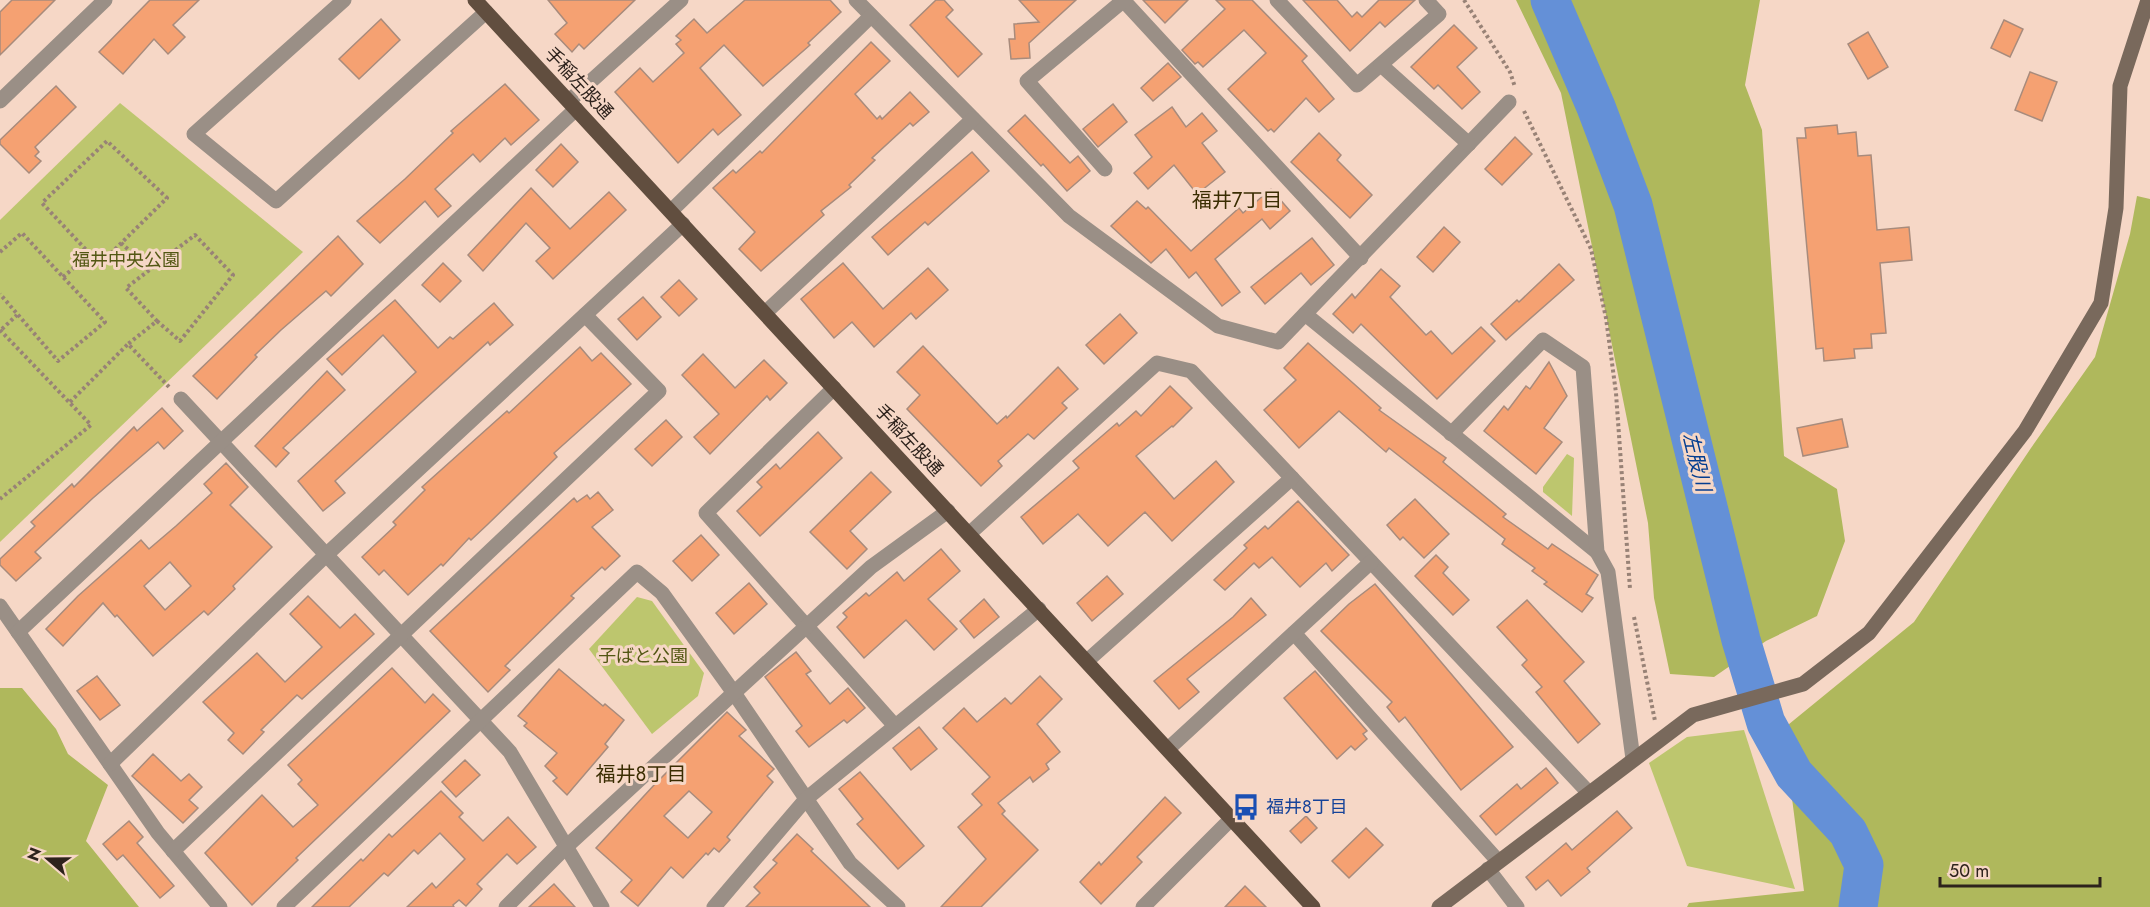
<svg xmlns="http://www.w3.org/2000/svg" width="2150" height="907" viewBox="0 0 2150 907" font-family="Jost,'Noto Sans JP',sans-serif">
<rect width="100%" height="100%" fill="#f6d7c6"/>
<g fill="#bdc66e">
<path d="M120,103L303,252L0,542V220Z"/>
<path d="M1567,454L1574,458L1572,516L1543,492V487Z"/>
<path d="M637,597L652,601L704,673L698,696L652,734L589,649Z"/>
<path d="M1744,730L1795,889L1687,866L1649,763L1687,737Z"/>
</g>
<g fill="#afb85c">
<path d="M1516,0H1760L1745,85L1762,130L1784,456L1837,489L1845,541L1817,616L1766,641L1714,677L1670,674L1654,598L1648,523L1561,93Z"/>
<path d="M2137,196L2150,199V907H1687L1689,903L1804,891L1783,729L1914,622L2031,448L2095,357L2130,234Z"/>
<path d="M0,688H22L56,729L68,754L108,785L86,841L139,907H0Z"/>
</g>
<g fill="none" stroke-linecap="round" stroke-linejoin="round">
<path stroke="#6490d7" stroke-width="39" d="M1550,0L1596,107L1633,205L1741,640L1766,723L1794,774L1848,832L1864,865L1858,907"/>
</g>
<g fill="#f5a172" stroke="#a88b7c" stroke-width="1.5" fill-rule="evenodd">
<path d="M12,0H55L0,55V12Z"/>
<path d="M150,0H199L173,25L185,37L168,54L154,39L123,74L99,52Z"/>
<path d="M548,0H635L584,49L579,44L572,52L555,34L567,23Z"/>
<path d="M745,0H830L841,12L808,43L810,45L763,86L724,45L700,68L741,115L718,135L713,129L678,163L615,92L640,68L653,82L684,53L676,44L681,40L676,36L694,19L707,33Z"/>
<path d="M936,0H944L953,10L946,17L982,54L958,77L910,25Z"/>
<path d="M1019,0H1076L1029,43L1030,58L1011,59L1009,39H1015L1014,24L1039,22Z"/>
<path d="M1143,0H1188L1165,23Z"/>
<path d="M1216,0H1252L1307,56L1302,61L1334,99L1319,112L1306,98L1274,132L1271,129L1268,131L1228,89L1266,53L1244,30L1203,67L1198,62L1195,64L1182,50L1225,9Z"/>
<path d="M1303,0H1337L1352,17L1357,12L1362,17L1379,0H1415L1385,27L1380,22L1350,51Z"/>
<path d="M381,19L400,40L359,79L339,59Z"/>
<path d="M2004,20L2023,29L2010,57L1991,48Z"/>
<path d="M1454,25L1477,48L1457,67L1480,92L1462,109L1438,85L1434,89L1411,67Z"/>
<path d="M1868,32L1888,67L1868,79L1848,44Z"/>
<path d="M871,42L890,61L855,94L877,119L880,116L882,119L910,92L929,112L913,126L910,123L872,158L875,160L849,185L851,187L821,211L824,215L761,271L739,249L755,232L713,188L733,170L736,173L760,151L762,153Z"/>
<path d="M1168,63L1181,77L1153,101L1141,88Z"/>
<path d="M2030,72L2057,82L2042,121L2015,110Z"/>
<path d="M505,84L539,120L511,145L505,138L480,162L473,154L435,189L451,206L438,217L425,201L380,243L357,221L405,179L453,133L451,131Z"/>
<path d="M56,86L76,107L35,147L39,152L35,156L41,161L29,173L0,144V140Z"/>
<path d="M1113,104L1127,122L1098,147L1083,129Z"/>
<path d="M1172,107L1186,127L1202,113L1217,131L1202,143L1225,172L1197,194L1174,165L1148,189L1134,173L1152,157L1135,135Z"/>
<path d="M1025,115L1070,163L1078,156L1090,171L1067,191L1043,164L1041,166L1008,131Z"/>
<path d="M1837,125L1838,134L1856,132L1858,156L1871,155L1877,230L1909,227L1912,260L1880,263L1886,333L1871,334L1872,348L1854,349L1855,358L1824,361L1823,348L1816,349L1797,138H1806L1805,128Z"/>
<path d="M1319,133L1341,155L1337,160L1372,195L1350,218L1291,162Z"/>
<path d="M1515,137L1532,154L1502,185L1485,169Z"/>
<path d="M561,144L578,162L553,187L536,170Z"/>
<path d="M972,152L989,171L928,225L925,222L888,255L872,237Z"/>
<path d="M531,188L570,229L609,192L626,210L553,279L536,261L550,248L526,223L483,271L468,255Z"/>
<path d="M1271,189L1290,211L1270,229L1262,219L1215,259L1240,292L1222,306L1196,272L1189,278L1166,249L1151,263L1111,226L1137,201L1146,209L1148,207L1191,251L1239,208L1243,213Z"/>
<path d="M1444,227L1460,242L1433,272L1417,257Z"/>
<path d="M338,236L363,264L331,296L326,291L281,330L255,355L257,357L217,399L193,376Z"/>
<path d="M1312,238L1334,265L1311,285L1301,273L1265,304L1251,287Z"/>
<path d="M443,263L461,281L440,302L422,285Z"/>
<path d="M843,263L883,309L928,268L948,290L916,319L911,313L874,347L852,322L834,338L801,299Z"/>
<path d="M1559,264L1574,280L1506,340L1491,324L1517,300L1519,302Z"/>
<path d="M1381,269L1400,286L1390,297L1426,335L1431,331L1452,354L1481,327L1495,341L1437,399L1361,324L1353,333L1333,314L1352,294L1355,298Z"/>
<path d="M679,280L697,299L679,316L661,297Z"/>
<path d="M643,297L661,317L637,340L618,319Z"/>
<path d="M395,300L438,348L450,337L453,339L494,303L513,325L490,345L488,342L335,481L345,493L323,511L298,481L416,372L383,335L342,375L327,359Z"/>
<path d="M1120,314L1137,333L1104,364L1086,345Z"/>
<path d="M1308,343L1381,408L1379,410L1446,458L1443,462L1506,514L1503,517L1548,549L1552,544L1598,575L1586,594L1593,598L1582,612L1544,584L1547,582L1532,571L1535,568L1502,544L1505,539L1389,448L1386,452L1339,411L1299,448L1264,410L1296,380L1284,368Z"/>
<path d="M923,346L997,424L1006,416L1007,418L1058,367L1078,389L1062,403L1067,408L1034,439L1028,434L998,461L1002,466L981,486L907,409L920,395L897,372Z"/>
<path d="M580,347L592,361L601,353L631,384L554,453L557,457L487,525L471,540L469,538L443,566L441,564L408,595L384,570L379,575L362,557L396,525L393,522L425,490L422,487L507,411L509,413Z"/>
<path d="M703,354L735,388L764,360L787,383L770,400L767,396L710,454L694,437L719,414L682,375Z"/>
<path d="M1549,362L1567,396L1544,428L1562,442L1536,474L1484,431L1504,406L1508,410L1526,386L1530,389Z"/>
<path d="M327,371L345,390L283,448L289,453L276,467L255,446Z"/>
<path d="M1170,386L1192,408L1173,427L1172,426L1136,456L1174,499L1216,461L1234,482L1172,541L1145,512L1108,546L1078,514L1043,544L1021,517L1079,468L1073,461L1117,423L1119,426L1136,411L1141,416Z"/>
<path d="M162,408L183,431L164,449L158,442L93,498L35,552L41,558L16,581L0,565V559L35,526L31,522L72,484L74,487L134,427L137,431Z"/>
<path d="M1842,419L1848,447L1803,456L1797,428Z"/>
<path d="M666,420L682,437L652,466L635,449Z"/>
<path d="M818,432L842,458L760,536L737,511L762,487L757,482L776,464L780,469Z"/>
<path d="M226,463L248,487L230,505L272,547L233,586L235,589L208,615L204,611L153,656L117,615L115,617L103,603L63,646L46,629L78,596L141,540L149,549L176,526L212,493L204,484ZM170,562L191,586L165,610L144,586Z"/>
<path d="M871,472L891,492L850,531L867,549L847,569L810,532Z"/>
<path d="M598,492L613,510L592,527L620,556L605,570L602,567L571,596L574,598L505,666L510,670L488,692L430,631L574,498L577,502L587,495L590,499Z"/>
<path d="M1415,499L1449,534L1424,558L1403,537L1400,540L1387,525Z"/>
<path d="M1298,501L1349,555L1332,571L1326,563L1300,587L1272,557L1259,568L1254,563L1225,590L1214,580L1247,548L1244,545L1265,526L1268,529Z"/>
<path d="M701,535L719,555L692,581L673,561Z"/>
<path d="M941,549L960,571L928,599L957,629L934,650L906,620L864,658L837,627L847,617L843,613L866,593L869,596L897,572L904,581Z"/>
<path d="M1436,555L1448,567L1443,573L1469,600L1453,615L1415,576Z"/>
<path d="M1107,576L1123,594L1092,621L1077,603Z"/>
<path d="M749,583L767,604L734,634L716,613Z"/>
<path d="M1375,584L1513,747L1461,790L1405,717L1399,722L1387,707L1392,702L1321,631L1349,604Z"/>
<path d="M308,596L340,628L355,614L374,634L302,699L297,695L261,730L264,732L243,754L228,740L234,733L203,702L257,653L285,682L322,647L290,614Z"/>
<path d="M1251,598L1266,615L1187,679L1199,692L1179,709L1154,681L1233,617Z"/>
<path d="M984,599L999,617L974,638L960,621Z"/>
<path d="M1527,600L1584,662L1564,681L1600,724L1578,743L1536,692L1542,687L1522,665L1527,660L1497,627Z"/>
<path d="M796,652L811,671L806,674L830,704L848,688L865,708L847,723L844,720L809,747L796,731L802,726L765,677Z"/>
<path d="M392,668L425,703L433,694L450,711L296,858L298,860L252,905L205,853L262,795L293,827L318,805L298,784L302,780L288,765Z"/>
<path d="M559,669L603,706L605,704L624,720L605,744L608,747L567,795L553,781L557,778L545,766L557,753L524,726L527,723L518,716Z"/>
<path d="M1315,671L1367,731L1363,734L1367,739L1355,750L1351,746L1337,759L1284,698Z"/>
<path d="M97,676L120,705L100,720L77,691Z"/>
<path d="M1040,676L1062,699L1037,724L1060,752L1046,764L1049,769L1033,782L1030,777L998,803L1005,811L1002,814L1038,850L981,907H941L986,859L958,827L982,805L972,794L990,777L943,728L964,708L977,722L1005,698L1011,704Z"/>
<path d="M727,712L746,730L739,736L774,769L767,776L773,782L727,837L730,840L719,852L714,848L708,855L706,853L683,878L671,867L638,906L621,892L632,880L596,848L655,784ZM689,791L712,812L688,838L664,816Z"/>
<path d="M919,727L937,749L911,770L893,748Z"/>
<path d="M153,754L181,781L189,774L202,787L189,800L198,808L183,823L132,776Z"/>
<path d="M465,760L480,775L456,797L442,782Z"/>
<path d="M1546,768L1558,783L1496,835L1480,816L1517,784L1521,789Z"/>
<path d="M860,772L924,846L898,869L857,824L863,819L839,789Z"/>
<path d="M441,791L463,813L459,817L483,841L508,817L536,847L517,864L507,854L477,884L482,889L466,906L459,900L453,905L454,907H407L432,883L436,888L465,859L440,833L418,854L414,850L388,876L384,873L349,907H312L361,859L363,861L389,834L392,837Z"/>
<path d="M1165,797L1181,813L1137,857L1142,862L1101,904L1080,882L1099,862L1101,865Z"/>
<path d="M1617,811L1632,828L1587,868L1590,872L1561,896L1548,880L1536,890L1526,877L1566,843L1572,850Z"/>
<path d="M1306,816L1317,828L1301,843L1290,831Z"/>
<path d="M129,821L143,837L137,843L174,886L160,898L123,855L117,860L103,844Z"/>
<path d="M1366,828L1383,845L1349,878L1332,861Z"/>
<path d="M797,834L813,849L811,851L870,907H746L760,893L754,887L777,863L773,860Z"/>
<path d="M554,884L575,907H529Z"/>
<path d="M1245,886L1266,907H1225Z"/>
</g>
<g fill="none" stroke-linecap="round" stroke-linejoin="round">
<g stroke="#988276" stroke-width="4" stroke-dasharray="3 3" stroke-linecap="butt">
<path d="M1464,0L1510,72L1515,87"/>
<path d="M1524,111L1591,249L1606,318L1616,393L1630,589"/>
<path d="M121,243L150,269"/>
<path d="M0,252L22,233L105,322L58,361L0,294"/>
<path d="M63,277L90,254L42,203L107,141L167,198L100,264L90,254"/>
<path d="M157,321L180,341L233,275L195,235L126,288L157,321L128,344L170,388"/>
<path d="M2,329L17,315"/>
<path d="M0,330L91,425L0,499"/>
<path d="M70,402L128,344"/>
<path d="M1634,617L1655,721"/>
</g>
<g stroke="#9a8f86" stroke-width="15">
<path d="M344,0L194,134L276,201L486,12"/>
<path d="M856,0L1069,216L1218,326L1278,342L1509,102"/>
<path d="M1123,0L1361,258"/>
<path d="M1277,0L1357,85L1439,14L1426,0"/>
<path d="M1381,65L1469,144"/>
<path d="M0,101L105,0"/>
<path d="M569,101L681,0"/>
<path d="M1105,169L1027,81L1124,0"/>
<path d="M671,211L871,16"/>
<path d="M765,313L973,119"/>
<path d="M1305,314L1597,552"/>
<path d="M834,388L706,513L895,726"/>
<path d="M181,399L510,752L602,907"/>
<path d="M1451,434L1543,340L1583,367L1597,552L1608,572L1633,759"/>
<path d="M969,534L1157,363L1191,371L1589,793"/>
<path d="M0,606L158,833L220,907"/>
<path d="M18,632L576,109"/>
<path d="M1294,633L1498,861"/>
<path d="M1087,661L1292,478"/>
<path d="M1168,749L1371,562"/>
<path d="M110,764L326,555L683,224"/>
<path d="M173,851L659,391L585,315"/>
<path d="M1488,869L1517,907"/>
<path d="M284,907L637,572L662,593L734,693L850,863L898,907"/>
<path d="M506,907L566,847L871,567L948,511"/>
<path d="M714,907L806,799L1039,609"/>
<path d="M1143,907L1232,818"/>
</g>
<path stroke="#79695c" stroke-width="15" d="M1439,907L1693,715L1803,684L1869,633L2025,431L2101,303L2116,208L2120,86L2148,0"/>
<path stroke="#614e3f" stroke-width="15" d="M475,0L1313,907"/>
</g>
<defs>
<symbol id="bus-bare" viewBox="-9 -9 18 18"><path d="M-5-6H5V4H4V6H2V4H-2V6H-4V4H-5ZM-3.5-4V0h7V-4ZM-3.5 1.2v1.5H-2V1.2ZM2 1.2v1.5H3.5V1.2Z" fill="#1a4fb4" stroke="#f6d7c6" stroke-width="2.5" paint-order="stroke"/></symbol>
</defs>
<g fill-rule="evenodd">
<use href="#bus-bare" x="1227" y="788" width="38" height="38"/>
</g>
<g text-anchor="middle" stroke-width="6" stroke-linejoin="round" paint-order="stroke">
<g font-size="18" fill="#2d221c" stroke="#f6d7c6">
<text transform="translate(579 83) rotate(47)" y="6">手稲左股通</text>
<text transform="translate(909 440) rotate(47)" y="6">手稲左股通</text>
</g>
<g font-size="18" fill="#525713" stroke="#f6d7c6">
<text x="126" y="266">福井中央公園</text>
<text x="643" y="662">子ばと公園</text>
</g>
<g font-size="18" fill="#164399" stroke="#f6d7c6" text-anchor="start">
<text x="1266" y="813">福井8丁目</text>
</g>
<g font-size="20" fill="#3a2d02" stroke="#f6d7c6">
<text x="1237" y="207">福井7丁目</text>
<text x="641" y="781">福井8丁目</text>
</g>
<g font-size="20" font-style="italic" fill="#043d90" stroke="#f6d7c6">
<text transform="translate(1697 462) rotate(76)" y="7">左股川</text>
</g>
</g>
<g transform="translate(48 859) rotate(290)" stroke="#f6d7c6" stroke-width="4.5" paint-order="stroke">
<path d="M0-4.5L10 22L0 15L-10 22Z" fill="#2d221c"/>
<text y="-9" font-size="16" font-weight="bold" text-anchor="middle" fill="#2d221c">N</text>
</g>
<path d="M1940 877v9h160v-9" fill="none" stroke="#2d221c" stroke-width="3"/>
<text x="1949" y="877" font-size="18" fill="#2d221c" stroke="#f6d7c6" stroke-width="4.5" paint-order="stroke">50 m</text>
</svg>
